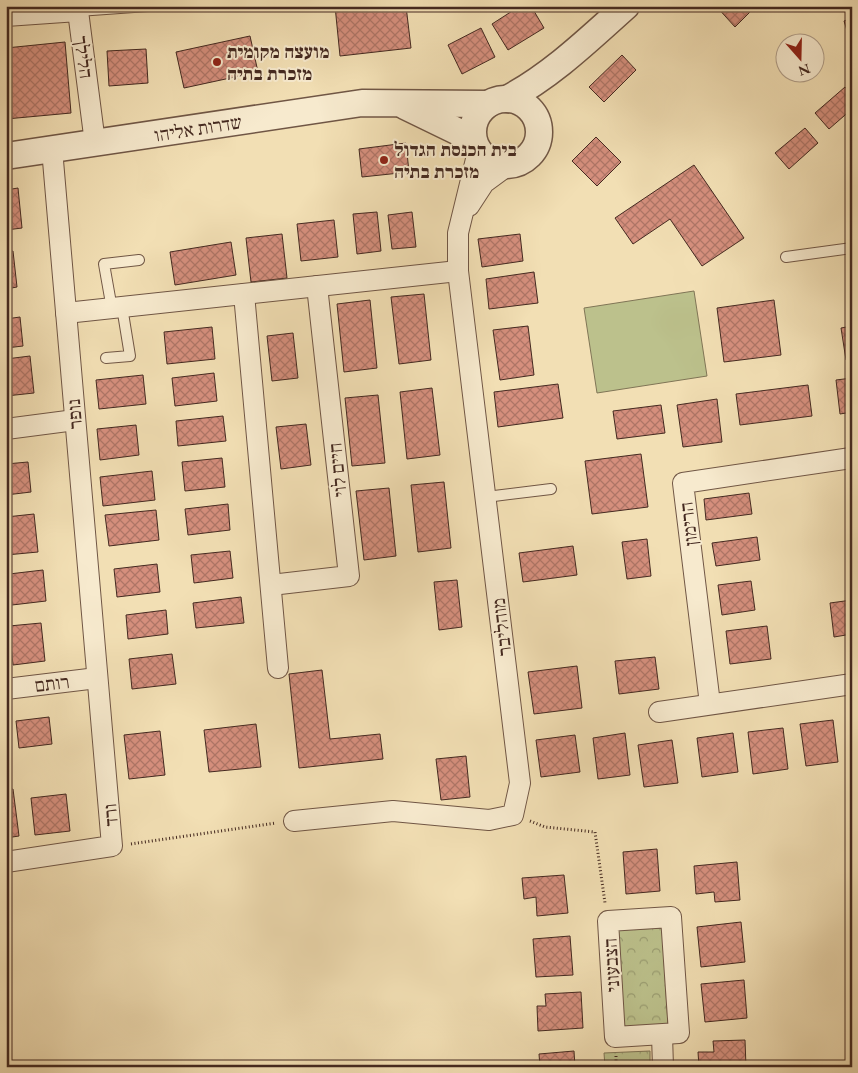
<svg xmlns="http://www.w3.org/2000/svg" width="858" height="1073" viewBox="0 0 858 1073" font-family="'EB Garamond','Frank Ruhl Libre',serif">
<defs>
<pattern id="forest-crowns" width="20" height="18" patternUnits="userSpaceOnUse" patternTransform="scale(1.25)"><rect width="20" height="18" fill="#bcc18c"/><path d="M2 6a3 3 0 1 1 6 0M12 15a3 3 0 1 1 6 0" fill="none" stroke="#9a9d72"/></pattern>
<pattern id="building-cross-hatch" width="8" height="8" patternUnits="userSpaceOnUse" patternTransform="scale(1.25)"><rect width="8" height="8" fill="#d58f7d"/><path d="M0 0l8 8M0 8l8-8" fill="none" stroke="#ae7566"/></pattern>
</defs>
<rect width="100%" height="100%" fill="#f2dfb4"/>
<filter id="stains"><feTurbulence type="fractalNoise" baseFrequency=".004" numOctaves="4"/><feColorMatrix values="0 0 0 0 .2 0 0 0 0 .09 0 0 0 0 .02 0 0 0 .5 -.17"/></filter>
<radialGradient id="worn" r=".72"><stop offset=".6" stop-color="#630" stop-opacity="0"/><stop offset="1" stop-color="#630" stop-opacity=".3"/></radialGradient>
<path fill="#bcc18c" stroke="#807556" d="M694,291L707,376L597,393L584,308Z"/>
<g fill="url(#forest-crowns)" stroke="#807556">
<path d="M662,928L668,1024L624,1027L618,930Z"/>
<path d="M650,1051V1067H605L604,1053Z"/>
</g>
<g fill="url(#building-cross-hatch)" stroke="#442920">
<path d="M335,6H406L411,48L340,56Z"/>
<path d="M520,6H531L544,28L508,50L492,24Z"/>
<path d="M716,6H756L735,27Z"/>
<path d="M852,18V47L844,21Z"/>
<path d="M481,28L495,57L462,74L448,45Z"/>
<path d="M250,36L258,72L184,88L176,52Z"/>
<path d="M65,42L71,113L6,119V48Z"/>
<path d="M146,49L148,83L109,86L107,51Z"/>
<path d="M622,55L636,70L604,102L589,87Z"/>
<path d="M845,87L852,95V109L829,129L815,113Z"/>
<path d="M805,128L818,143L789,169L775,153Z"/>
<path d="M596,137L621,162L597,186L572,161Z"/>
<path d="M406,143L409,172L362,177L359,149Z"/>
<path d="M694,165L744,238L702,266L670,219L633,244L615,218Z"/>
<path d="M18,188L22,228L6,230V190Z"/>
<path d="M377,212L381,251L357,254L353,214Z"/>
<path d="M412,212L416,247L392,249L388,215Z"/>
<path d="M334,220L338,257L301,261L297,224Z"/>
<path d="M282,234L287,278L251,282L246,238Z"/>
<path d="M520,234L523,261L482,267L478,239Z"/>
<path d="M231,242L236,275L175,285L170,252Z"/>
<path d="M13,251L17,287L6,289V252Z"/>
<path d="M534,272L538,303L489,309L486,279Z"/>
<path d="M424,294L431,360L399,364L391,297Z"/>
<path d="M370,300L377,368L344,372L337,304Z"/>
<path d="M774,300L781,355L724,362L717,308Z"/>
<path d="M20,317L23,346L6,348V319Z"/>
<path d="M528,326L534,375L500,380L493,330Z"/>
<path d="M852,326V359L846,360L841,328Z"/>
<path d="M212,327L215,359L167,364L164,332Z"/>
<path d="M293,333L298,378L272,381L267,336Z"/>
<path d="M30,356L34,393L6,396V359Z"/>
<path d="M214,373L217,401L175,406L172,378Z"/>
<path d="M143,375L146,404L99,409L96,380Z"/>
<path d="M852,378V412L840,414L836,380Z"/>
<path d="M558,384L563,418L498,427L494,392Z"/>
<path d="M808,385L812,416L740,425L736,394Z"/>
<path d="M432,388L440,455L407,459L400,392Z"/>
<path d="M378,395L385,463L352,466L345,398Z"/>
<path d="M717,399L722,442L683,447L677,405Z"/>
<path d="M661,405L665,433L617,439L613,411Z"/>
<path d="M223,416L226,441L178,446L176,421Z"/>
<path d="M306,424L311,465L281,469L276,427Z"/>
<path d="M136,425L139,455L100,460L97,429Z"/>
<path d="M641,454L648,507L592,514L585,461Z"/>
<path d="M222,458L225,487L185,491L182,462Z"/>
<path d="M28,462L31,492L6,495V464Z"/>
<path d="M152,471L155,500L103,506L100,477Z"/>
<path d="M444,482L451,548L418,552L411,485Z"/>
<path d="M389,488L396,556L364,560L356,491Z"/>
<path d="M749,493L752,514L706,520L704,499Z"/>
<path d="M228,504L230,530L188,535L185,509Z"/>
<path d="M156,510L159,540L109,546L105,515Z"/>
<path d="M34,514L38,552L6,555V517Z"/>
<path d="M757,537L760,560L716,566L712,543Z"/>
<path d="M647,539L651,576L627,579L622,542Z"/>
<path d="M573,546L577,575L523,582L519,553Z"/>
<path d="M230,551L233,578L194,583L191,555Z"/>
<path d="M157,564L160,592L117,597L114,569Z"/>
<path d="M43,570L46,601L12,605L9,574Z"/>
<path d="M457,580L462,627L439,630L434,582Z"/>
<path d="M751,581L755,610L722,615L718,585Z"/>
<path d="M241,597L244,623L196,628L193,603Z"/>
<path d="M852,600V634L834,637L830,603Z"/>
<path d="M166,610L168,634L128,639L126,615Z"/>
<path d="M41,623L45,661L13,665L9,626Z"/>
<path d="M767,626L771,659L730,664L726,631Z"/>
<path d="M172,654L176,684L132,689L129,659Z"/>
<path d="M655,657L659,689L619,694L615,661Z"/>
<path d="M577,666L582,708L534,714L528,672Z"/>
<path d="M322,670L330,739L380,734L383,759L299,768L289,674Z"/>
<path d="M49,717L52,744L19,748L16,721Z"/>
<path d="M833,720L838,762L806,766L800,724Z"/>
<path d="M256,724L261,767L209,772L204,730Z"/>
<path d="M783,728L788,769L753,774L748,732Z"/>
<path d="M160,731L165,775L129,779L124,735Z"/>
<path d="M625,733L630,775L598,779L593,738Z"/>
<path d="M733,733L738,772L702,777L697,738Z"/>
<path d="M575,735L580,772L541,777L536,740Z"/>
<path d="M672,740L678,783L644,787L638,745Z"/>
<path d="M466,756L470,797L441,800L436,759Z"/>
<path d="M13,789L19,836L6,838V790Z"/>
<path d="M66,794L70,831L35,835L31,798Z"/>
<path d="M657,849L660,891L626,894L623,852Z"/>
<path d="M737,862L740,900L715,902L714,892L696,894L694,866Z"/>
<path d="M564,875L568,913L537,916L536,897L524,899L522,878Z"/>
<path d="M741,922L745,962L701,967L697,927Z"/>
<path d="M570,936L573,975L536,977L533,939Z"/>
<path d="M744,980L747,1018L705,1022L701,984Z"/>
<path d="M581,992L583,1028L538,1031L537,1006H546L545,994Z"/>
<path d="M745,1040L746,1067H699L698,1052H714L713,1041Z"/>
<path d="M574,1051L575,1067H540L539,1054Z"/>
</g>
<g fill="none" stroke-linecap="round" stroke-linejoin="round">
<defs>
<g id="service">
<path d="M78,11L148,6"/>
<path d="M786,257L852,248"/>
<path d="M112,309L104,264L139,260"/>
<path d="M106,358L130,356L122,307"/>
<path d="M486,497L551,489"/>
</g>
<g id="minor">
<path d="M6,16L78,11L95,143"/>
<path d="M469,206L484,183L507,166"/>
<path d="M244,294L278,668"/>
<path d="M66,313L458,271"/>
<path d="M6,429L75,420"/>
<path d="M271,585L349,576L317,286"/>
<path d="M6,689L97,678"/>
<path d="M710,704L683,483L851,458"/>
<path d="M659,712L852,684"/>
<path d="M294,821L393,811L489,820L513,815L520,783L458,271V233L478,151"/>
<path d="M6,862L112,846L52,149"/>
<path d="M671,917L679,1033L615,1037L608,921Z"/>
<path d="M662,1035L663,1067"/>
</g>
<g id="tertiary">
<circle cx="506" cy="132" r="33"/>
<path d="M507,99C552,75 588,40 626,6"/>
<path d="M405,106L473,139"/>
<path d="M6,156L362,103L488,104"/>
</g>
</defs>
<use href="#service" stroke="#705645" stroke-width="12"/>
<use href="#minor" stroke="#705645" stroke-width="22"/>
<use href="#tertiary" stroke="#705645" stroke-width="29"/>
<g stroke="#442920" stroke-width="3" stroke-dasharray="1 2.5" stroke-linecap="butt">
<path d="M530,821L545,827L595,832L605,903"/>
<path d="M131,844L276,823"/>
<path d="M616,1056V1067"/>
</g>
<use href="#service" stroke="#f7eace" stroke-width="10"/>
<use href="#minor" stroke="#f7eace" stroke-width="20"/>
<use href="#tertiary" stroke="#f7eace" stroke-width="26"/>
</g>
<g fill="#8f2418" stroke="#f7eace" stroke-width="2">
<circle cx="217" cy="62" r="5"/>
<circle cx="384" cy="160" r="5"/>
</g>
<g text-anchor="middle" stroke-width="4" stroke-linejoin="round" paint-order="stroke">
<g font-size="19" font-weight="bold" fill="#442920" stroke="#f7eace" text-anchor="start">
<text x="227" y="58">מועצה מקומית<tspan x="227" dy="22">מזכרת בתיה</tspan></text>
<text x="394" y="156">בית הכנסת הגדול<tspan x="394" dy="22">מזכרת בתיה</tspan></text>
</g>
<g font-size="19" fill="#442920" stroke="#f7eace">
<text transform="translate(84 57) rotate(82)" y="7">הלילך</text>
<text transform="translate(198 128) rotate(-9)" y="7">שדרות אליהו</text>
<text transform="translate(74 414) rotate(-95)" y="7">נופר</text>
<text transform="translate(337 470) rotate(-96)" y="7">חיים לוי</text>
<text transform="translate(688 524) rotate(-97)" y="7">הרימון</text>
<text transform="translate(501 627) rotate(-97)" y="7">מוהליבר</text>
<text transform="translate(52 683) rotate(-7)" y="7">רותם</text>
<text transform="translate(110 815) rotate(-95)" y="7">ורד</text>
<text transform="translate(611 965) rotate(-93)" y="7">הצבעוני</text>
</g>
</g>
<rect width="858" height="1073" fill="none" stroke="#f2dfb4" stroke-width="25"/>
<rect x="8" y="8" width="843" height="1058" fill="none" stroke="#442920" stroke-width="2.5"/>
<rect x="12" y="12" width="833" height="1048" fill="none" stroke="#442920"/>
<g transform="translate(800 58) rotate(160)"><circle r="24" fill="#f7eace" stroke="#af9d88"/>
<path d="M0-4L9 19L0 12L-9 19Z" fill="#8f2418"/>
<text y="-8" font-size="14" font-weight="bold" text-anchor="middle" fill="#442920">N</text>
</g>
<rect width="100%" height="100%" filter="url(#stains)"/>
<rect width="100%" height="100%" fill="url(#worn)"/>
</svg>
